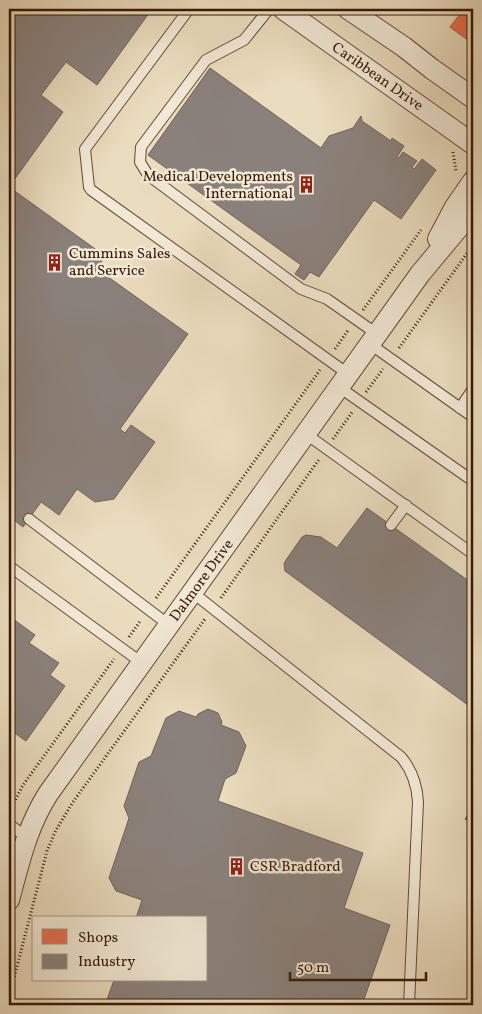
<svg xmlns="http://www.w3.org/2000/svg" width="482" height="1014" viewBox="0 0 482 1014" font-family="Vollkorn,serif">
<rect width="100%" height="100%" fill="#eadcbe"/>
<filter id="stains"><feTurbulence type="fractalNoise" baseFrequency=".004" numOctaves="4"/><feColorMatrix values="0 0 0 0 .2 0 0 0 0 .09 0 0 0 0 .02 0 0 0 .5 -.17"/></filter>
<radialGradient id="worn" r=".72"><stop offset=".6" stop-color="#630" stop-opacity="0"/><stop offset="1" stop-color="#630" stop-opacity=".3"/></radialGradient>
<path fill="#e76f51" stroke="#b2553a" d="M464,9H473V44L450,27Z"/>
<g fill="#8a817c" stroke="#716258">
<path d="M9,9H152L97,85L66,62L41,95L63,112L9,187L105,256L97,269L188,334L120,429L125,433L131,425L155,442L114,499L95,502L77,489L59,515L41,502L23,527L9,516Z"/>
<path d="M210,68L321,148L329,136L353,128L361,116L362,121L391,141L392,138L404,146L397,157L399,158L403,152L417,161L412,167L414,169L422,159L436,170L401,219L374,200L319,277L310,272L304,280L295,274L301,265L148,155Z"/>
<path d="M367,508L473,584V706L472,708L285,571L284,564L286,560L302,537L306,535L321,537L337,548Z"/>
<path d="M9,616L35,635L29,643L59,663L50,675L65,686L26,741L9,729Z"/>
<path d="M208,709L218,713L222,722L221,725L239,732L246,746L236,773L225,779L218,801L363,853L344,908L390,925L362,1005H105L114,980H206V918H136L142,900L116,891L109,878L129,818L124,806L139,762L151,756L166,718L179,711L196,717L198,714Z"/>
<path d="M473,808V825L465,819Z"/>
</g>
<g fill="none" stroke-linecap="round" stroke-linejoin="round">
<defs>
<g id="service">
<path d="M189,9L85,149L89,187L91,190L348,374"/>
<path d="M269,9L244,40L206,60L141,147L140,162L148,175L301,289L327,299L377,334"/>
<path d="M370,344L473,417"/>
<path d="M339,387L473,481"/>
<path d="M460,408L473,389"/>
<path d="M306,434L473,554"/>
<path d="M29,519L169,625"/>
<path d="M391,525L406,505"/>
<path d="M9,566L142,663"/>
<path d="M192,592L401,757C412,770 417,784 418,802L409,1005"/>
<path d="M9,824L26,837"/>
</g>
<g id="minor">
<path d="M283,9L473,144"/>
<path d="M348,9L404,47L432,69L473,98"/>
<path d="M438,239L455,207L473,181"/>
<path d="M9,900C19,863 27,827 48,794L420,274L460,226L473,214"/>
</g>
</defs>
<use href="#service" stroke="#644a32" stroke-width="12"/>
<use href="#minor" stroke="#644a32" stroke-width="22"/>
<g stroke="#371904" stroke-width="3" stroke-dasharray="1 2.5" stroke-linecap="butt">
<path d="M453,152L456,171"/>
<path d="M363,310L421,230"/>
<path d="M399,348L473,245"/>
<path d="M335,349L349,329"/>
<path d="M366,392L383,369"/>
<path d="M333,439L353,411"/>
<path d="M156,598L320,370"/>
<path d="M221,598L320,458"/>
<path d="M129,637L141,620"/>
<path d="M9,812L23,785L114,659"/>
<path d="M9,997L47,851L56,830L73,802L205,619"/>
</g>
<use href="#service" stroke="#f1e8d5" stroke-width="10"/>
<use href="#minor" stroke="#f1e8d5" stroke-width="20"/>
</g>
<defs>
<symbol id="building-bare" viewBox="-9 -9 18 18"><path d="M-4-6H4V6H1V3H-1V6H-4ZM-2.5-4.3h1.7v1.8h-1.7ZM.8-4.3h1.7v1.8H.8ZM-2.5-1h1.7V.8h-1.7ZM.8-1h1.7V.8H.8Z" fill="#8f2418" stroke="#f1e8d5" stroke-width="2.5" paint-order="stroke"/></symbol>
</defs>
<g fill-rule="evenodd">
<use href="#building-bare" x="294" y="172" width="25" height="25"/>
<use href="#building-bare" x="42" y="250" width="25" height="25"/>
<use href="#building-bare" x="224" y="854" width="25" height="25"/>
</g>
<g text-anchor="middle" stroke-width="5" stroke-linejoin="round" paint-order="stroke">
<g font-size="15" fill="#371904" stroke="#f1e8d5">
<text transform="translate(378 76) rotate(35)" y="5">Caribbean Drive</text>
<text transform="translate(201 580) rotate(-54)" y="5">Dalmore Drive</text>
</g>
<g font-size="15" fill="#371904" stroke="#f1e8d5" text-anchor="start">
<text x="293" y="181" text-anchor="end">Medical Developments<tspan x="293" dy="17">International</tspan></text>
<text x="69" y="258">Cummins Sales<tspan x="69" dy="17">and Service</tspan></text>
<text x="250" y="871">CSR Bradford</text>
</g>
</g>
<rect width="482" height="1014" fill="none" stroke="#eadcbe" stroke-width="30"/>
<rect x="10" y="10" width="462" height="994" fill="none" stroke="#371904" stroke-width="2.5"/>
<rect x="15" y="15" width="452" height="984" fill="none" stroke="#371904"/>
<rect x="32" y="916" width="175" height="65" fill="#f1e8d5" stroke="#a79581"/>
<rect x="42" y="929" width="25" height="15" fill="#e76f51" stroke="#a79581"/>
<text x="78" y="942" font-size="15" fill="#371904">Shops</text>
<rect x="42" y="954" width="25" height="15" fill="#8a817c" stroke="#a79581"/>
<text x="78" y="966" font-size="15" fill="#371904">Industry</text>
<path d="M290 972v8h136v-8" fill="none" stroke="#371904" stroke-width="2.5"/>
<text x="297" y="972" font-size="15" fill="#371904" stroke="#f1e8d5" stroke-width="4" paint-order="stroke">50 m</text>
<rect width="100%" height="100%" filter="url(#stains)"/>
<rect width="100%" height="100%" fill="url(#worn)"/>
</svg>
